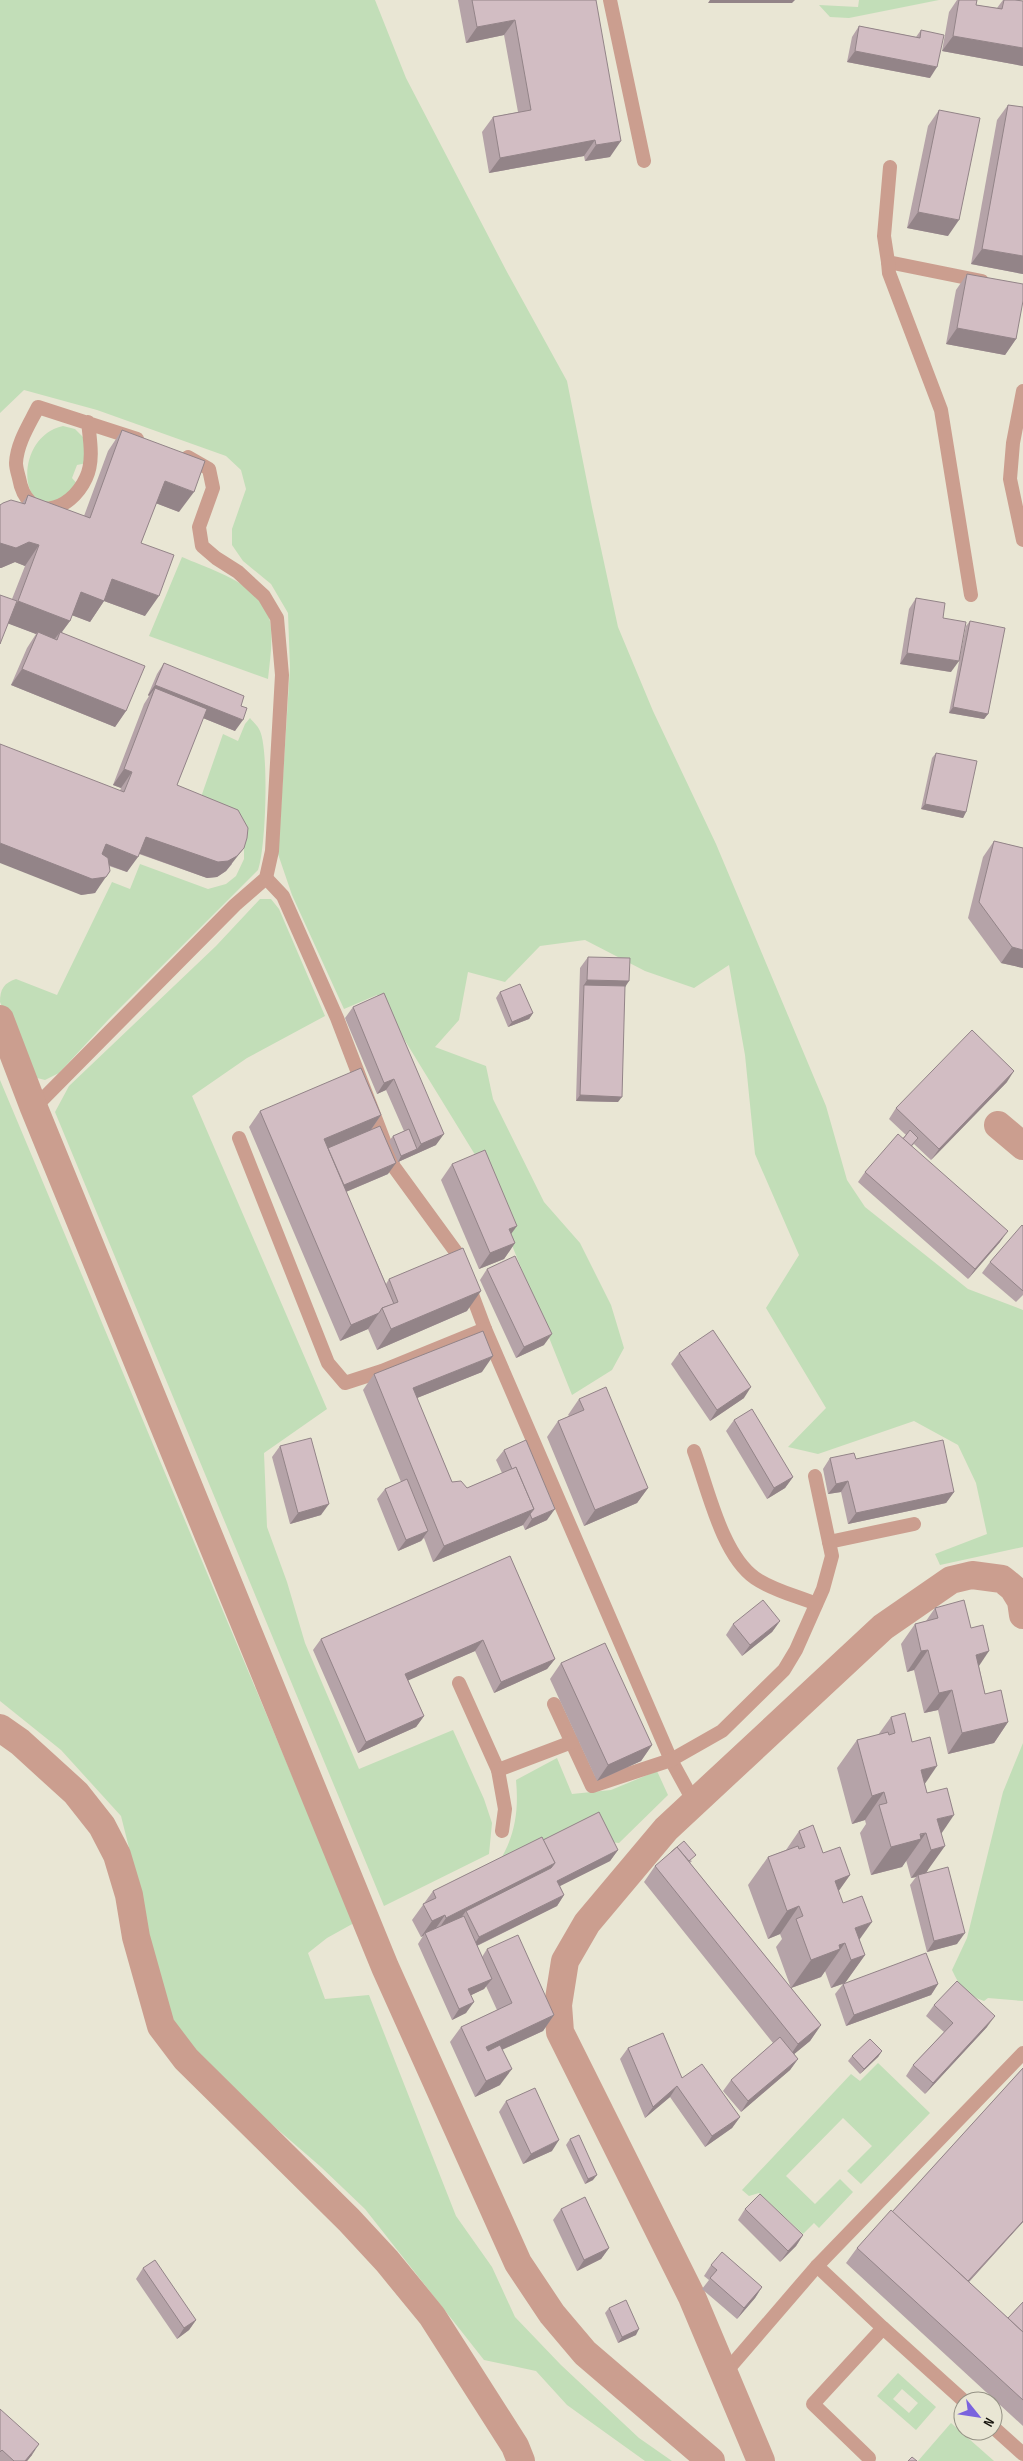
<svg xmlns="http://www.w3.org/2000/svg" width="1023" height="2461" viewBox="0 0 1023 2461" font-family="'Sofia Sans Condensed',sans-serif">
<rect width="100%" height="100%" fill="#e9e6d4"/>
<g fill="#c2deb8" fill-rule="evenodd">
<path d="M0,0H375L406,78L507,272L567,381L592,507L618,627L653,711L716,844L826,1106L847,1180L865,1207L968,1289L1023,1310V1547L940,1565L935,1554L987,1534L976,1483L958,1445L914,1421L818,1454L788,1447L826,1408L766,1308L799,1255L755,1154L745,1055L729,965L694,988L645,971L585,940L540,946L505,982L468,972L459,1020L435,1047L486,1066L493,1099L544,1202L580,1243L611,1305L624,1348L612,1370L572,1395L477,1158L377,995L344,1009L292,895L278,854L290,668L288,613L271,584L243,561L232,545V529L246,489L241,470L226,456L97,410L24,390L0,413Z"/>
<path d="M859,0H939L849,18L830,17L819,5L858,7Z"/>
<path d="M63,426L75,429L85,439L87,463L77,465L72,478L78,485C72,490 66,496 59,499C18,519 14,437 63,426Z"/>
<path d="M182,557C211,570 259,583 269,617C274,637 270,659 268,679L149,636Z"/>
<path d="M250,718C253,722 258,726 260,731C269,751 266,849 258,870L109,1019L59,1073L45,1080L37,1078L25,1064L0,1002C0,989 4,983 16,979L57,995L112,882L130,889L140,864L208,889L226,884L236,876L244,859V835L200,800L223,734L238,741L245,724Z"/>
<path d="M260,899H271L279,909L325,1016L247,1058L192,1096L327,1409L264,1453L267,1527L287,1582L305,1643L359,1769L453,1730L484,1799L492,1823L489,1854L384,1906L55,1112L69,1086L216,946Z"/>
<path d="M0,1080L354,1923L327,1938L308,1953L325,1999L369,1995L456,2216L492,2267L515,2317L561,2365L639,2438L672,2461H645L567,2405L536,2371L484,2360L365,2209L321,2167L216,2076L173,2022L152,1965L144,1907L121,1816L61,1750L0,1701Z"/>
<path d="M1023,1743V2001L988,1998L984,2001C967,1995 960,1987 952,1970L967,1938L1003,1792Z"/>
<path d="M557,1758L572,1794L611,1790L657,1771L668,1795L619,1843L610,1842L497,1865C515,1838 519,1811 516,1780Z"/>
<path d="M878,2063L930,2113L861,2184L847,2171L872,2146L843,2118L786,2176L815,2204L840,2179L853,2192L819,2228L814,2223L803,2234L759,2193L749,2196L742,2190L851,2074L860,2081Z"/>
<path d="M898,2373L936,2407L916,2430L877,2396ZM902,2389L918,2403L909,2413L893,2399Z"/>
<path d="M951,2423L994,2461H918Z"/>
</g>
<g fill="none" stroke-linecap="round" stroke-linejoin="round">
<g stroke="#cb9e8f" stroke-width="14">
<path d="M610,0L644,161"/>
<path d="M890,167L884,236L888,262L982,281"/>
<path d="M888,262L889,273L941,410L971,595"/>
<path d="M1023,391L1013,443L1010,479L1023,540"/>
<path d="M88,422C90,440 94,461 86,478C70,513 27,524 19,478C18,474 16,468 16,463C17,443 29,425 38,407L137,439"/>
<path d="M266,878L283,896L337,1018L394,1167L456,1252L485,1329"/>
<path d="M34,1108L235,905L266,878L272,851L282,675L277,618L264,596L238,572L216,558L202,546L199,527L213,488L209,469L188,457"/>
<path d="M239,1138L328,1363L345,1383L382,1371L485,1329L671,1760L695,1804"/>
<path d="M694,1451C708,1489 722,1555 755,1578C772,1590 797,1596 816,1604"/>
<path d="M829,1542L914,1524"/>
<path d="M459,1683L498,1770L505,1809L502,1831"/>
<path d="M554,1704L592,1786L671,1760L722,1731L784,1670L796,1650L823,1589L832,1556L815,1476"/>
<path d="M498,1770L572,1742"/>
<path d="M817,2266L883,2328"/>
<path d="M724,2374L817,2266L1023,2053"/>
<path d="M993,2427L1023,2454"/>
<path d="M869,2458L813,2404L883,2328L964,2401"/>
</g>
<g stroke="#cb9e8f" stroke-width="28">
<path d="M0,1019L34,1108L385,1967L518,2263L552,2314L585,2353L711,2461"/>
<path d="M998,1125L1023,1146"/>
<path d="M0,1728L20,1742L76,1793L102,1826L117,1855L129,1895L136,1937L161,2026L186,2059L349,2220L387,2261L432,2316L515,2446L521,2461"/>
<path d="M761,2461L692,2297L560,2032L558,2005L565,1961L587,1923L666,1829L883,1627L951,1580L972,1575L1002,1579L1013,1588L1021,1601L1023,1615"/>
</g>
</g>
<g fill="#b5a3a8">
<path d="M458,0H596L610,157L585,161L584,156L489,173L482,132L493,117L518,112L504,35L466,43Z"/>
<path d="M957,0H977L976,5L997,8L1003,0H1015L1023,1V66L942,51L949,12Z"/>
<path d="M859,26L916,37L921,30L930,78L847,62L852,37Z"/>
<path d="M1008,105L1023,274L971,264L997,120Z"/>
<path d="M939,110L948,236L907,228L928,126Z"/>
<path d="M967,274L1016,339L1005,355L946,344L956,290Z"/>
<path d="M122,430L179,512L156,503L141,543L145,616L104,601L90,622L72,615L70,621L62,632L126,711L115,727L11,685L27,648L36,634L8,623L12,599L25,566L15,562L1,568H0V505L22,503L28,495L84,516L108,451Z"/>
<path d="M916,598L943,618L951,672L900,664L909,609Z"/>
<path d="M970,621L988,714L984,719L949,713L966,626Z"/>
<path d="M164,663L241,706L235,731L203,718L177,785L232,864L226,871L217,877L207,878L139,854L127,872L109,866L95,893L81,895L121,788L113,785L144,704L149,696L148,695L157,674Z"/>
<path d="M936,753L966,812L963,818L921,809L932,758Z"/>
<path d="M994,841L1023,848V968L1001,963L968,918L983,857Z"/>
<path d="M588,957L625,986L618,1102L576,1101L580,968Z"/>
<path d="M500,992L533,1013L529,1019L508,1027L496,998Z"/>
<path d="M353,1007L436,1145L398,1162L389,1141L393,1136L404,1131L386,1090L377,1094L345,1018Z"/>
<path d="M1007,1082L931,1160L914,1144L912,1146L1000,1242L968,1279L858,1182L865,1172L906,1135L889,1119L896,1108Z"/>
<path d="M260,1111L381,1115L371,1130L388,1174L346,1192L386,1284L389,1279L467,1311L377,1350L368,1329L340,1341L249,1127Z"/>
<path d="M452,1164L511,1234L515,1243L504,1259L479,1269L441,1180Z"/>
<path d="M1023,1226V1295L1016,1302L982,1273L990,1262Z"/>
<path d="M487,1269L544,1345L516,1358L480,1280Z"/>
<path d="M679,1353L744,1398L710,1421L671,1364Z"/>
<path d="M482,1372L417,1398L452,1482L467,1488L502,1473L496,1460L504,1450L547,1520L525,1530L523,1525L433,1562L424,1538L421,1541L398,1551L377,1499L385,1489L401,1482L363,1390L374,1374Z"/>
<path d="M579,1399L648,1488L637,1503L584,1526L547,1437L558,1421L569,1416L568,1415Z"/>
<path d="M734,1420L793,1477L785,1488L767,1499L726,1431Z"/>
<path d="M280,1446L321,1515L290,1524L272,1457Z"/>
<path d="M830,1458L856,1459L954,1492L946,1503L848,1524L841,1492L828,1494L823,1469Z"/>
<path d="M510,1556L555,1659L547,1669L494,1693L475,1651L408,1680L424,1716L416,1727L358,1753L313,1650L321,1639Z"/>
<path d="M935,1608L979,1666L985,1694L1008,1722L994,1743L948,1754L938,1710L924,1713L914,1670L907,1672L901,1644L915,1624L926,1621Z"/>
<path d="M780,1621L772,1632L742,1656L726,1635L733,1624Z"/>
<path d="M561,1663L652,1745L641,1761L597,1781L550,1679Z"/>
<path d="M891,1717L912,1742L927,1793L941,1833L927,1872L957,1944L927,1952L910,1885L916,1877L911,1878L906,1860L902,1867L871,1875L860,1833L866,1824L865,1820L852,1824L837,1768L857,1740L878,1735Z"/>
<path d="M799,1831L823,1853L850,1875L838,1892L843,1903L859,1940L865,1955L845,1983L831,1988L825,1971L821,1977L791,1988L776,1947L782,1939L780,1934L768,1939L748,1885L768,1857L786,1850Z"/>
<path d="M543,1840L618,1850L610,1861L560,1886L564,1895L557,1906L477,1946L482,1957L487,1949L554,2015L543,2031L502,2050L500,2085L475,2097L450,2042L461,2027L497,2010L486,1986L484,1989L471,1995L466,2013L452,2020L418,1944L423,1936L421,1937L412,1920L433,1891Z"/>
<path d="M671,1852L692,1861L690,1863L821,2025L810,2041L794,2054L798,2059L790,2070L741,2112L723,2091L731,2080L773,2043L644,1882L655,1866L670,1854Z"/>
<path d="M843,1984H938L931,1995L846,2026L835,1994Z"/>
<path d="M934,2005L987,2027L925,2094L906,2076L913,2065L944,2032L926,2016Z"/>
<path d="M628,2048L682,2078L740,2117L732,2128L705,2147L670,2097L645,2118L620,2059Z"/>
<path d="M882,2051L878,2057L860,2074L848,2061L852,2056Z"/>
<path d="M1023,2068V2222L969,2282L1008,2318L1023,2302V2426L846,2263L857,2248L892,2212Z"/>
<path d="M506,2101L552,2151L523,2164L499,2112Z"/>
<path d="M570,2139L593,2180L585,2184L566,2145Z"/>
<path d="M561,2209L609,2248L601,2259L577,2271L553,2220Z"/>
<path d="M745,2209L803,2235L796,2246L780,2262L738,2220Z"/>
<path d="M711,2265L762,2287L755,2298L737,2319L702,2289L709,2280L704,2276Z"/>
<path d="M143,2268L196,2320L189,2330L177,2339L136,2279Z"/>
<path d="M609,2308L636,2335L618,2343L605,2313Z"/>
<path d="M0,2409L32,2455L27,2461H0Z"/>
</g>
<g fill="#938488">
<path d="M710,0H795L792,3H708Z"/>
<path d="M515,20L504,35L466,43L477,27Z"/>
<path d="M953,36L1023,48V66L942,51Z"/>
<path d="M855,51L937,67L930,78L847,62Z"/>
<path d="M595,140L584,156L489,173L500,158Z"/>
<path d="M621,141L610,157L585,161L596,145Z"/>
<path d="M918,212L959,220L948,236L907,228Z"/>
<path d="M982,249L1023,256V274L971,264Z"/>
<path d="M957,328L1016,339L1005,355L946,344Z"/>
<path d="M165,481L194,492L179,512L150,501Z"/>
<path d="M29,542L39,545L25,566L15,562L1,568H0V543Z"/>
<path d="M112,579L159,596L145,616L104,601L90,622L66,613L81,592Z"/>
<path d="M18,601L70,621L58,637L60,632L54,640L38,632L36,634L4,622Z"/>
<path d="M907,653L959,661L951,672L900,664Z"/>
<path d="M22,669L126,711L115,727L11,685Z"/>
<path d="M155,685L243,720L235,731L151,697L155,688L149,696L148,695Z"/>
<path d="M953,707L988,714L984,719L949,713Z"/>
<path d="M124,769L132,772L121,788L113,785Z"/>
<path d="M925,804L966,812L963,818L921,809Z"/>
<path d="M146,837L244,848L226,871L217,877L207,878L135,852Z"/>
<path d="M0,843L110,871L95,893L81,895L0,863Z"/>
<path d="M106,844L138,857L127,872L95,860Z"/>
<path d="M1012,947L1023,950V968L1001,963Z"/>
<path d="M587,980L629,981L622,992L584,985Z"/>
<path d="M533,1013L529,1019L508,1027L512,1022Z"/>
<path d="M1014,1071L1007,1082L931,1160L939,1149Z"/>
<path d="M394,1079L386,1090L377,1094L384,1083Z"/>
<path d="M580,1095L622,1097L618,1102L576,1101Z"/>
<path d="M381,1115L370,1131L313,1155L324,1139Z"/>
<path d="M444,1134L436,1145L398,1162L401,1156L417,1149L421,1144Z"/>
<path d="M396,1163L388,1174L336,1196L344,1185Z"/>
<path d="M517,1226L506,1241L509,1229Z"/>
<path d="M1008,1231L1000,1242L968,1279L975,1269Z"/>
<path d="M515,1243L504,1259L479,1269L490,1253Z"/>
<path d="M481,1291L467,1311L377,1350L391,1329Z"/>
<path d="M379,1313L368,1329L340,1341L351,1325Z"/>
<path d="M552,1334L544,1345L516,1358L524,1347Z"/>
<path d="M493,1356L482,1372L402,1404L413,1388Z"/>
<path d="M751,1387L744,1398L710,1421L717,1410Z"/>
<path d="M793,1477L785,1488L767,1499L774,1488Z"/>
<path d="M848,1481L841,1492L828,1494L836,1484Z"/>
<path d="M648,1488L637,1503L584,1526L595,1510Z"/>
<path d="M954,1492L946,1503L848,1524L856,1513Z"/>
<path d="M329,1504L321,1515L290,1524L298,1513Z"/>
<path d="M534,1509L523,1525L433,1562L444,1546Z"/>
<path d="M555,1509L547,1520L525,1530L532,1519Z"/>
<path d="M428,1531L421,1541L398,1551L406,1540Z"/>
<path d="M780,1621L772,1632L742,1656L750,1645Z"/>
<path d="M483,1640L475,1651L398,1685L405,1674Z"/>
<path d="M928,1650L914,1670L907,1672L921,1651Z"/>
<path d="M989,1651L975,1672L976,1655Z"/>
<path d="M555,1659L547,1669L494,1693L501,1682Z"/>
<path d="M952,1690L938,1710L924,1713L939,1693Z"/>
<path d="M424,1716L416,1727L358,1753L366,1742Z"/>
<path d="M1008,1722L994,1743L948,1754L962,1733Z"/>
<path d="M652,1745L641,1761L597,1781L608,1765Z"/>
<path d="M937,1766L918,1794L921,1770Z"/>
<path d="M884,1792L865,1820L852,1824L872,1796Z"/>
<path d="M954,1815L935,1843L937,1819Z"/>
<path d="M926,1833L902,1867L871,1875L891,1847Z"/>
<path d="M945,1846L925,1874L918,1875L916,1877L911,1878L931,1850Z"/>
<path d="M618,1850L610,1861L550,1891L557,1881Z"/>
<path d="M555,1863L544,1879L466,1911L458,1922L435,1934L446,1918Z"/>
<path d="M850,1875L830,1903L835,1881Z"/>
<path d="M564,1895L557,1906L472,1948L479,1937Z"/>
<path d="M799,1906L780,1934L768,1939L787,1911Z"/>
<path d="M445,1915L434,1931L425,1933L423,1936L421,1937L432,1921Z"/>
<path d="M872,1922L852,1950L855,1928Z"/>
<path d="M965,1933L957,1944L927,1952L934,1941Z"/>
<path d="M845,1943L821,1977L791,1988L811,1960L839,1945Z"/>
<path d="M865,1955L845,1983L831,1988L851,1960Z"/>
<path d="M492,1979L484,1989L461,2000L468,1989Z"/>
<path d="M938,1984L931,1995L846,2026L854,2015Z"/>
<path d="M474,2002L466,2013L452,2020L459,2009Z"/>
<path d="M554,2015L543,2031L477,2061L486,2047Z"/>
<path d="M995,2016L987,2027L925,2094L933,2083Z"/>
<path d="M821,2025L810,2041L787,2060L798,2044Z"/>
<path d="M882,2051L878,2057L860,2074L864,2069Z"/>
<path d="M798,2059L790,2070L741,2112L748,2101Z"/>
<path d="M512,2069L500,2085L475,2097L486,2081Z"/>
<path d="M677,2086L670,2097L645,2118L653,2107Z"/>
<path d="M740,2117L732,2128L705,2147L712,2136Z"/>
<path d="M559,2140L552,2151L523,2164L531,2154Z"/>
<path d="M597,2175L593,2180L585,2184L588,2179Z"/>
<path d="M1023,2221V2222L956,2296L960,2291Z"/>
<path d="M803,2235L796,2246L780,2262L788,2251Z"/>
<path d="M609,2248L601,2259L577,2271L584,2260Z"/>
<path d="M762,2287L755,2298L737,2319L744,2308Z"/>
<path d="M196,2320L189,2330L177,2339L184,2328Z"/>
<path d="M639,2329L636,2335L618,2343L622,2337Z"/>
<path d="M39,2444L32,2455L27,2461H25Z"/>
</g>
<g fill="#d2bdc3" stroke="#938488">
<path d="M472,0H596L621,141L596,145L595,140L500,158L493,117L531,110L515,20L477,27Z"/>
<path d="M959,0H977L976,5L1002,9L1004,0H1015L1023,1V48L953,36Z"/>
<path d="M859,26L920,38L921,30L944,35L937,67L855,51Z"/>
<path d="M1008,105L1023,107V256L982,249Z"/>
<path d="M939,110L980,118L959,220L918,212Z"/>
<path d="M967,274L1023,284V301L1016,339L957,328Z"/>
<path d="M122,430L205,461L194,492L165,481L141,543L174,555L159,596L112,579L104,601L81,592L70,621L18,601L39,545L29,542L16,548L0,543V505L3,503L11,500L25,504L28,495L90,518Z"/>
<path d="M0,595L17,601L0,644Z"/>
<path d="M916,598L945,603L943,618L966,622L959,661L907,653Z"/>
<path d="M970,621L1005,628L988,714L953,707Z"/>
<path d="M38,632L57,640L60,632L145,666L126,711L22,669Z"/>
<path d="M164,663L244,696L241,706L247,708L243,720L155,685Z"/>
<path d="M155,688L207,709L177,785L238,810L248,828L247,838L244,848L237,856L228,861L218,862L146,837L138,857L106,844L102,854L108,858L110,871L106,877L92,879L0,843V744L124,792L132,772L124,769Z"/>
<path d="M936,753L977,761L966,812L925,804Z"/>
<path d="M994,841L1023,848V950L1012,947L979,902Z"/>
<path d="M588,957L630,958L629,981L587,980Z"/>
<path d="M520,984L533,1013L512,1022L500,992Z"/>
<path d="M584,985L625,986L622,1097L580,1095Z"/>
<path d="M384,993L444,1134L421,1144L394,1079L384,1083L353,1007Z"/>
<path d="M972,1030L1014,1071L939,1149L896,1108Z"/>
<path d="M361,1068L381,1115L324,1139L394,1304L382,1308L379,1313L351,1325L260,1111Z"/>
<path d="M380,1126L396,1163L344,1185L328,1148Z"/>
<path d="M409,1129L417,1149L401,1156L393,1136Z"/>
<path d="M910,1130L918,1138L911,1146L903,1139Z"/>
<path d="M898,1134L1008,1231L975,1269L865,1172Z"/>
<path d="M485,1150L517,1226L509,1229L515,1243L490,1253L452,1164Z"/>
<path d="M1022,1225L1023,1226V1291L990,1262Z"/>
<path d="M463,1248L481,1291L391,1329L382,1308L398,1302L389,1279Z"/>
<path d="M515,1256L552,1334L524,1347L487,1269Z"/>
<path d="M713,1330L751,1387L717,1410L679,1353Z"/>
<path d="M483,1331L493,1356L413,1388L452,1482L461,1481L467,1488L516,1467L534,1509L444,1546L374,1374Z"/>
<path d="M606,1387L648,1488L595,1510L558,1421L584,1410L579,1399Z"/>
<path d="M752,1409L793,1477L774,1488L734,1420Z"/>
<path d="M311,1438L329,1504L298,1513L280,1446Z"/>
<path d="M526,1440L555,1509L532,1519L530,1514L534,1509L516,1467L512,1469L504,1450Z"/>
<path d="M943,1440L954,1492L856,1513L848,1481L836,1484L830,1458L854,1453L856,1459Z"/>
<path d="M407,1479L428,1531L406,1540L385,1489Z"/>
<path d="M510,1556L555,1659L501,1682L483,1640L405,1674L424,1716L366,1742L321,1639Z"/>
<path d="M763,1600L780,1621L750,1645L733,1624Z"/>
<path d="M964,1600L971,1628L983,1625L989,1651L976,1655L985,1694L1001,1690L1008,1722L962,1733L952,1690L939,1693L928,1650L921,1651L915,1624L938,1618L935,1608Z"/>
<path d="M605,1643L652,1745L608,1765L561,1663Z"/>
<path d="M905,1713L912,1742L930,1737L937,1766L921,1770L927,1793L947,1788L954,1815L937,1819L945,1846L931,1850L926,1833L920,1834L921,1839L891,1847L879,1805L887,1803L884,1792L872,1796L857,1740L888,1732L889,1735L895,1733L891,1717Z"/>
<path d="M599,1812L618,1850L557,1881L564,1895L479,1937L466,1911L551,1868L555,1863L543,1840Z"/>
<path d="M813,1825L823,1853L840,1847L850,1875L835,1881L843,1903L862,1896L872,1922L855,1928L865,1955L851,1960L845,1943L839,1945L840,1949L811,1960L796,1919L803,1916L799,1906L787,1911L768,1857L798,1846L799,1849L805,1847L799,1831Z"/>
<path d="M542,1837L555,1863L446,1918L445,1915L432,1921L423,1904L436,1898L433,1891Z"/>
<path d="M684,1841L696,1855L689,1861L677,1847L672,1852H671Z"/>
<path d="M677,1847L821,2025L798,2044L655,1866Z"/>
<path d="M948,1867L965,1933L934,1941L918,1875Z"/>
<path d="M464,1916L492,1979L468,1989L474,2002L459,2009L425,1933Z"/>
<path d="M518,1935L554,2015L486,2047L488,2051L500,2045L512,2069L486,2081L461,2027L512,2003L487,1949Z"/>
<path d="M926,1953L938,1984L854,2015L843,1984Z"/>
<path d="M957,1981L995,2016L933,2083L913,2065L953,2023L934,2005Z"/>
<path d="M663,2033L682,2078L702,2064L740,2117L712,2136L677,2086L653,2107L628,2048Z"/>
<path d="M780,2037L798,2059L748,2101L731,2080Z"/>
<path d="M870,2039L882,2051L864,2069L852,2056Z"/>
<path d="M1023,2068V2221L968,2281L892,2212Z"/>
<path d="M535,2088L559,2140L531,2154L506,2101Z"/>
<path d="M579,2135L597,2175L588,2179L570,2139Z"/>
<path d="M760,2194L803,2235L788,2251L745,2209Z"/>
<path d="M585,2197L609,2248L584,2260L561,2209Z"/>
<path d="M891,2210L1023,2332V2400L857,2248Z"/>
<path d="M722,2252L762,2287L744,2308L710,2278L717,2270L711,2265Z"/>
<path d="M155,2260L196,2320L184,2328L143,2268Z"/>
<path d="M626,2300L639,2329L622,2337L609,2308Z"/>
<path d="M1023,2302V2332L1008,2318Z"/>
<path d="M0,2409L39,2444L25,2461H14L2,2450L0,2452Z"/>
<path d="M912,2457L917,2461H908Z"/>
</g>
<g transform="translate(978 2416) rotate(120)"><circle r="24" fill="#e9e6d4" stroke="#959285"/>
<path d="M0-4L9 19L0 12L-9 19Z" fill="#7a63de"/>
<text y="-8" font-size="14" font-weight="bold" text-anchor="middle" fill="#16140e">N</text>
</g>
</svg>
